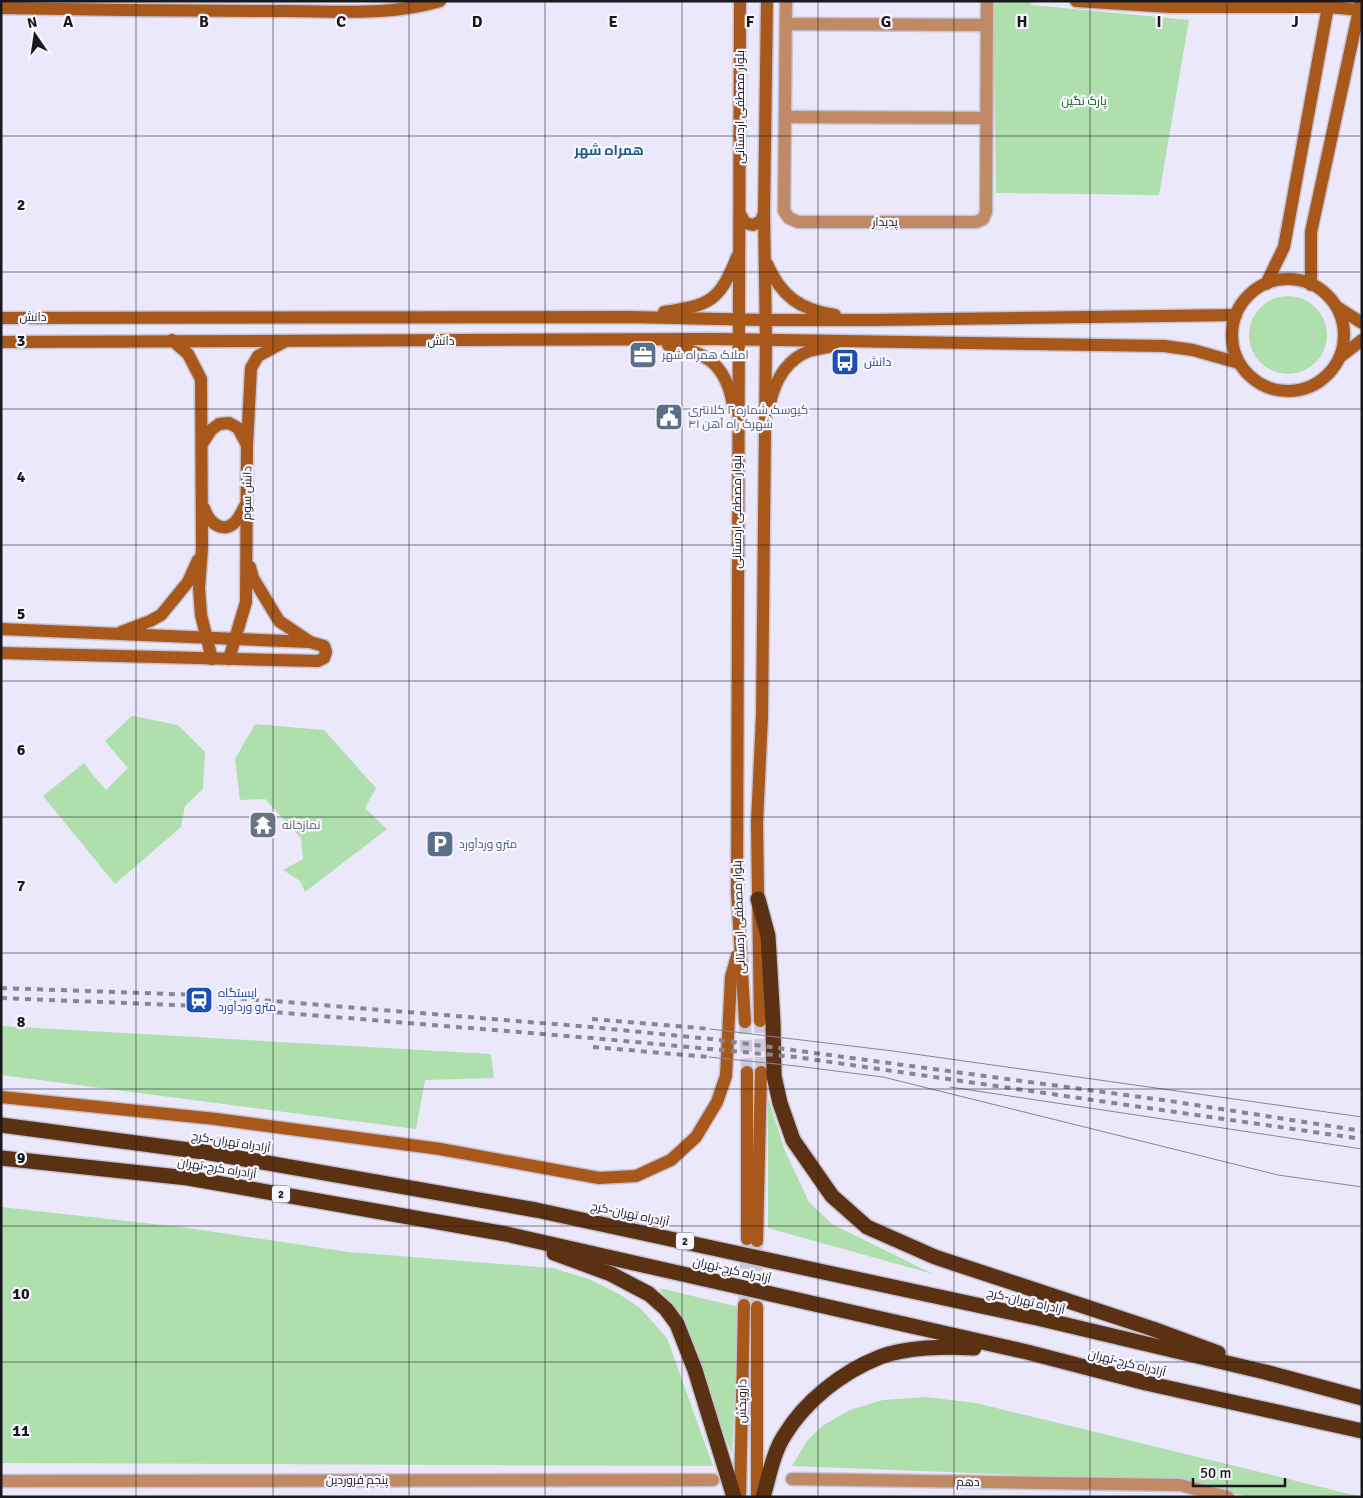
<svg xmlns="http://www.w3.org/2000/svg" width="1363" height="1498" viewBox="0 0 1363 1498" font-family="Signika,Cairo,sans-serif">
<rect width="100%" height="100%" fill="#ebe8fc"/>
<g fill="#aedfad">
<path d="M993,1H1029L1032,5L1189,20L1159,195L996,193Z"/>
<circle cx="1288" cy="335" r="39"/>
<path d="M132,716L178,725L205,752L203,789L185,806L181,827L115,884L43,796L84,763L92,774L106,790L128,768L105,741Z"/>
<path d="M255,724L324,730L376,788L365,808L387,829L305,892L300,881L283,870L303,859L301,838L265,799L240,800L235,759Z"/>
<path d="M1,1026L491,1054L494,1078L425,1080L416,1129L1,1075Z"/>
<path d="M768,1098L785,1151L809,1202L832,1224L933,1274L768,1228Z"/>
<path d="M1,1207L181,1227L349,1252L552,1268L589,1279L619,1294L640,1308L667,1338L713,1466L1,1463Z"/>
<path d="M659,1288L739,1307L732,1453L717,1421L682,1320Z"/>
<path d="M925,1397L976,1403L1362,1497H1250L1180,1481L792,1466L807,1441L822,1426L850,1410L883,1400Z"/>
</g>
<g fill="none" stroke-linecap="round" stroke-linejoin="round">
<g stroke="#ccc9db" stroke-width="12" stroke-dasharray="12 6" stroke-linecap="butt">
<path d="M760,1021L761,1072"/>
<path d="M745,1022L747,1072"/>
<path d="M744,1305L747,1239"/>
<path d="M757,1307V1241"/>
</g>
<defs>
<g id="street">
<path d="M786,1L784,211L789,218L798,222H976L983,219L986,212L987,1"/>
<path d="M786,24L987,25"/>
<path d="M785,117L986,118"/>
<path d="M792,1479L1180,1485L1228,1497"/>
<path d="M1,1481L713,1480"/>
</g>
<g id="secondary">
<path d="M740,1L737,892L745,1022"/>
<path d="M1076,1L1171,7H1328L1360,10"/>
<path d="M1,8C96,10 191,11 286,11C337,11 391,16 440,1"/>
<path d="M740,214L745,223L753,225L761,221L764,213"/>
<path d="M767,264C781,296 800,310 835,315"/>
<circle cx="1288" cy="335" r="56"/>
<path d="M1266,284L1284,247L1329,1"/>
<path d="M1311,285V232L1361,1"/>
<path d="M1337,307L1362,323"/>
<path d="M664,312C710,305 719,302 737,257"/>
<path d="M1,318L629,317L765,320H872L1236,315"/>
<path d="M172,340L188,354L201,379L202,548L199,588L201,615L212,659"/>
<path d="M1,342L715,339L1164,346L1193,350L1239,363"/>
<path d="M668,345C706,352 726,364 733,405"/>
<path d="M1340,357L1362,340"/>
<path d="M770,403C775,381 786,360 809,351C816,349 825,348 833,346"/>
<path d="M202,444L211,430L219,424L229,423L238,428L247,445"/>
<path d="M204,508C209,523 224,536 237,520C240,516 243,510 245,506"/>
<path d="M250,567L253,578L279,621L310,642"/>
<path d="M1,629L310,642L324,646L326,652L324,658L318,661L1,653"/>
<path d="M121,632L150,621L161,615L188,582L198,560"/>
<path d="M229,659L246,602L247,445L251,368L258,356L284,342"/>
<path d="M760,1021L757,823L762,716L764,524L766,340L764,213L767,1"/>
<path d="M1,1097L216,1119L440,1149L599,1178L636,1176L671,1160L696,1137L717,1102L726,1076L731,977L737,956"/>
<path d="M747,1239V1072"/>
<path d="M757,1241L761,1072"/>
<path d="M757,1307V1497"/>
<path d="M740,1497L744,1305"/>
</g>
<g id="highway">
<path d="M758,899L768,936L773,1023L774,1076L780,1103L793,1140L832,1196L867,1227L935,1257L1153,1329L1218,1353"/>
<path d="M1,1125L204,1152L536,1210L1037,1318L1265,1372L1362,1398"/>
<path d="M1,1158L188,1178L506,1234L1027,1352L1146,1383L1362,1431"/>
<path d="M554,1253L611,1274L649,1294L666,1309L677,1324L695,1370L734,1497"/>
<path d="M763,1497C769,1477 773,1453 784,1436C805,1401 842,1372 880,1357C906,1347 946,1346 974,1348"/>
</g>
</defs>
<use href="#street" stroke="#c5c3d4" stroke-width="15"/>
<use href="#secondary" stroke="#c5c3d4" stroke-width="15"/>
<use href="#highway" stroke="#c5c3d4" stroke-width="18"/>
<use href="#street" stroke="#c18a67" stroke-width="12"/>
<use href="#secondary" stroke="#a8581b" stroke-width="12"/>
<use href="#highway" stroke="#5b3113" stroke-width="15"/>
<g stroke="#878593" stroke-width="1">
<path d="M710,1029L893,1051L1362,1117"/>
<path d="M709,1057L796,1066L883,1077L1278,1175L1362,1187"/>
<path d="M950,1087L1362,1149"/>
</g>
<g stroke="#878593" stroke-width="4" stroke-dasharray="6 6" stroke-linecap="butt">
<path d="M1,988L199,995L590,1027L711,1039L1170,1101L1362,1131"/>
<path d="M1,998L200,1006L592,1038L796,1057L1362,1139"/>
<path d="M592,1019L710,1029"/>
<path d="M593,1047L709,1057"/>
</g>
</g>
<path fill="none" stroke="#19181f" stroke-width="1" stroke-opacity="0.55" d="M136,1V1497M273,1V1497M409,1V1497M545,1V1497M682,1V1497M818,1V1497M954,1V1497M1090,1V1497M1227,1V1497M1,136H1362M1,272H1362M1,409H1362M1,545H1362M1,681H1362M1,817H1362M1,953H1362M1,1089H1362M1,1226H1362M1,1362H1362"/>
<defs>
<symbol id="office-square" viewBox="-11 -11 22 22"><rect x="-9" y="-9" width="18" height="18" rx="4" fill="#5c6f8a" stroke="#f8f7ff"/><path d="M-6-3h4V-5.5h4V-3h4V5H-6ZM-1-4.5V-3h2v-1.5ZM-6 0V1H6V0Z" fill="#fff"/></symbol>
<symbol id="bus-square" viewBox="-11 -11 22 22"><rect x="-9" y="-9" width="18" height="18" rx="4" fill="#1a4fb4" stroke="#f8f7ff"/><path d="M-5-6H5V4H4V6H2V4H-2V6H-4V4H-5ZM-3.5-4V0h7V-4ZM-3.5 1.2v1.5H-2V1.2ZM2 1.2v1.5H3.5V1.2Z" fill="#fff"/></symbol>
<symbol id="civic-square" viewBox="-11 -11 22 22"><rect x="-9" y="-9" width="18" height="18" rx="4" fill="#5c6f8a" stroke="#f8f7ff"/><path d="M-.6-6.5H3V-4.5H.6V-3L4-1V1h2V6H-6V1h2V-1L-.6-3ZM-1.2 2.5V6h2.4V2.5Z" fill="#fff"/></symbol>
<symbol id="temple-square" viewBox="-11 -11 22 22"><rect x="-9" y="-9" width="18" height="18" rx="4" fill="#6b7280" stroke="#f8f7ff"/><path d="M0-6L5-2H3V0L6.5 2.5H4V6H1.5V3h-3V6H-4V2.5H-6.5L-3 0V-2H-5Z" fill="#fff"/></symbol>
<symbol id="parking-square" viewBox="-11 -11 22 22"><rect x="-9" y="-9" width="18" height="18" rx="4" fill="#5c6f8a" stroke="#f8f7ff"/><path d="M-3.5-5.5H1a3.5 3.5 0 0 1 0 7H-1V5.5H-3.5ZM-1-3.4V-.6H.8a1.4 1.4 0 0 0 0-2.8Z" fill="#fff"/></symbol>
<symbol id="station-square" viewBox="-11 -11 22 22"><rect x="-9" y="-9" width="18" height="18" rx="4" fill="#1a4fb4" stroke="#f8f7ff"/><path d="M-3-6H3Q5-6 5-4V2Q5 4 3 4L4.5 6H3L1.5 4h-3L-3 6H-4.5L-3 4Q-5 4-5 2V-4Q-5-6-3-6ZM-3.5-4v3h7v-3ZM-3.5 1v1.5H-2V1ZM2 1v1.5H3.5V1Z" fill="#fff"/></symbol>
</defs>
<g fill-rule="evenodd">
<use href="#office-square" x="627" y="339" width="32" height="32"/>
<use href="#bus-square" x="829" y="346" width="32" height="32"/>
<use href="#civic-square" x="653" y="401" width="32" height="32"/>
<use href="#temple-square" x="247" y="809" width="32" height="32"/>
<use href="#parking-square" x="424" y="828" width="32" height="32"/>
<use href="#station-square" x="183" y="984" width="32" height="32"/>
</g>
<g text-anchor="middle" stroke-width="4.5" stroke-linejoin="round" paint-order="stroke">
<g fill="#f8f7ff" stroke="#5c5b62" stroke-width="1">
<rect x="272" y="1185.5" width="18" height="17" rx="4"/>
<rect x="676" y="1232.5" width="18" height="17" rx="4"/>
</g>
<g font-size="11" font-weight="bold" fill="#19181f">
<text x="281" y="1198">2</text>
<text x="685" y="1245">2</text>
</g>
<g font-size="12" fill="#115e19" stroke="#f8f7ff">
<text x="1084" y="105">پارک نگین</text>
</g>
<g font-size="12" fill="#19181f" stroke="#f8f7ff">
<text transform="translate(740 107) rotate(-90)" y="4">بلوار مصطفی اردستانی</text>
<text x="885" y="226">پدیدار</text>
<text x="33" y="321">دانش</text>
<text x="441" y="345">دانش</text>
<text transform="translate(247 493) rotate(-89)" y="4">دانش سوم</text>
<text transform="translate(737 512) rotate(-90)" y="4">بلوار مصطفی اردستانی</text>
<text transform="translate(739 917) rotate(-92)" y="4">بلوار مصطفی اردستانی</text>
<text transform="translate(231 1142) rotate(9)" y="4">آزادراه تهران-کرج</text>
<text transform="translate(217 1168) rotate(9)" y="4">آزادراه کرج-تهران</text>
<text transform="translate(630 1214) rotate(12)" y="4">آزادراه تهران-کرج</text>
<text transform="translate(732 1270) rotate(13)" y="4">آزادراه کرج-تهران</text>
<text transform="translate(1026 1301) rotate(13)" y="4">آزادراه تهران-کرج</text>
<text transform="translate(1127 1363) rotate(14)" y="4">آزادراه کرج-تهران</text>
<text transform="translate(742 1401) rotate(-89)" y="4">داروپخش</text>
<text x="357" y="1484">پنجم فروردین</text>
<text transform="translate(968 1482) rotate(1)" y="4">دهم</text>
</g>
<g font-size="12" fill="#4e5e75" stroke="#f8f7ff" text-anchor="start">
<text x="662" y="359">املاک همراه شهر</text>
<text x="688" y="414">کیوسک شماره ۲ کلانتری<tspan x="688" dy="14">۴۱ شهرک راه آهن</tspan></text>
<text x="459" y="848">مترو وردآورد</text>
</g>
<g font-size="12" fill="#164399" stroke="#f8f7ff" text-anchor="start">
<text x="864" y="366">دانش</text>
<text x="218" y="997">ایستگاه<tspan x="218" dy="14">مترو وردآورد</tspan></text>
</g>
<g font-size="12" fill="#5b616d" stroke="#f8f7ff" text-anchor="start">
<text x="282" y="829">نمازخانه</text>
</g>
<g font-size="14" font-weight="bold" fill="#1e5889" stroke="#f8f7ff">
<text x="609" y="155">همراه شهر</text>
</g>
</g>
<g font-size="16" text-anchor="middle" font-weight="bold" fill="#19181f" stroke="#f8f7ff" stroke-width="4.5" stroke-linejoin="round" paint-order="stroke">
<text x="68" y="27">A</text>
<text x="204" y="27">B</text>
<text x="341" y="27">C</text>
<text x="477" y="27">D</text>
<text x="613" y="27">E</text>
<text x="750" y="27">F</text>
<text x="886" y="27">G</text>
<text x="1022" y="27">H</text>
<text x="1159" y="27">I</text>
<text x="1295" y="27">J</text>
<text x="21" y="210">2</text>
<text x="21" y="346">3</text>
<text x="21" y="482">4</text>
<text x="21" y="619">5</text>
<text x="21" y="755">6</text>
<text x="21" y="891">7</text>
<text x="21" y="1027">8</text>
<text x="21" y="1163">9</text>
<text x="21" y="1299">10</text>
<text x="21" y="1436">11</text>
</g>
<rect width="1363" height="1498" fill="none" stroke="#19181f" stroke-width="5"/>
<g transform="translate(35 35) rotate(347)" stroke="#f8f7ff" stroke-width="4" paint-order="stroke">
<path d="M0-4L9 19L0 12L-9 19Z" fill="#19181f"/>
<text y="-8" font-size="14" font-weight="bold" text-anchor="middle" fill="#19181f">N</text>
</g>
<path d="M1193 1478v8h92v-8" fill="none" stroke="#19181f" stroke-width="2.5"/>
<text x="1200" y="1478" font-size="15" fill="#19181f" stroke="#f8f7ff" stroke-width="4" paint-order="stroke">50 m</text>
</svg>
